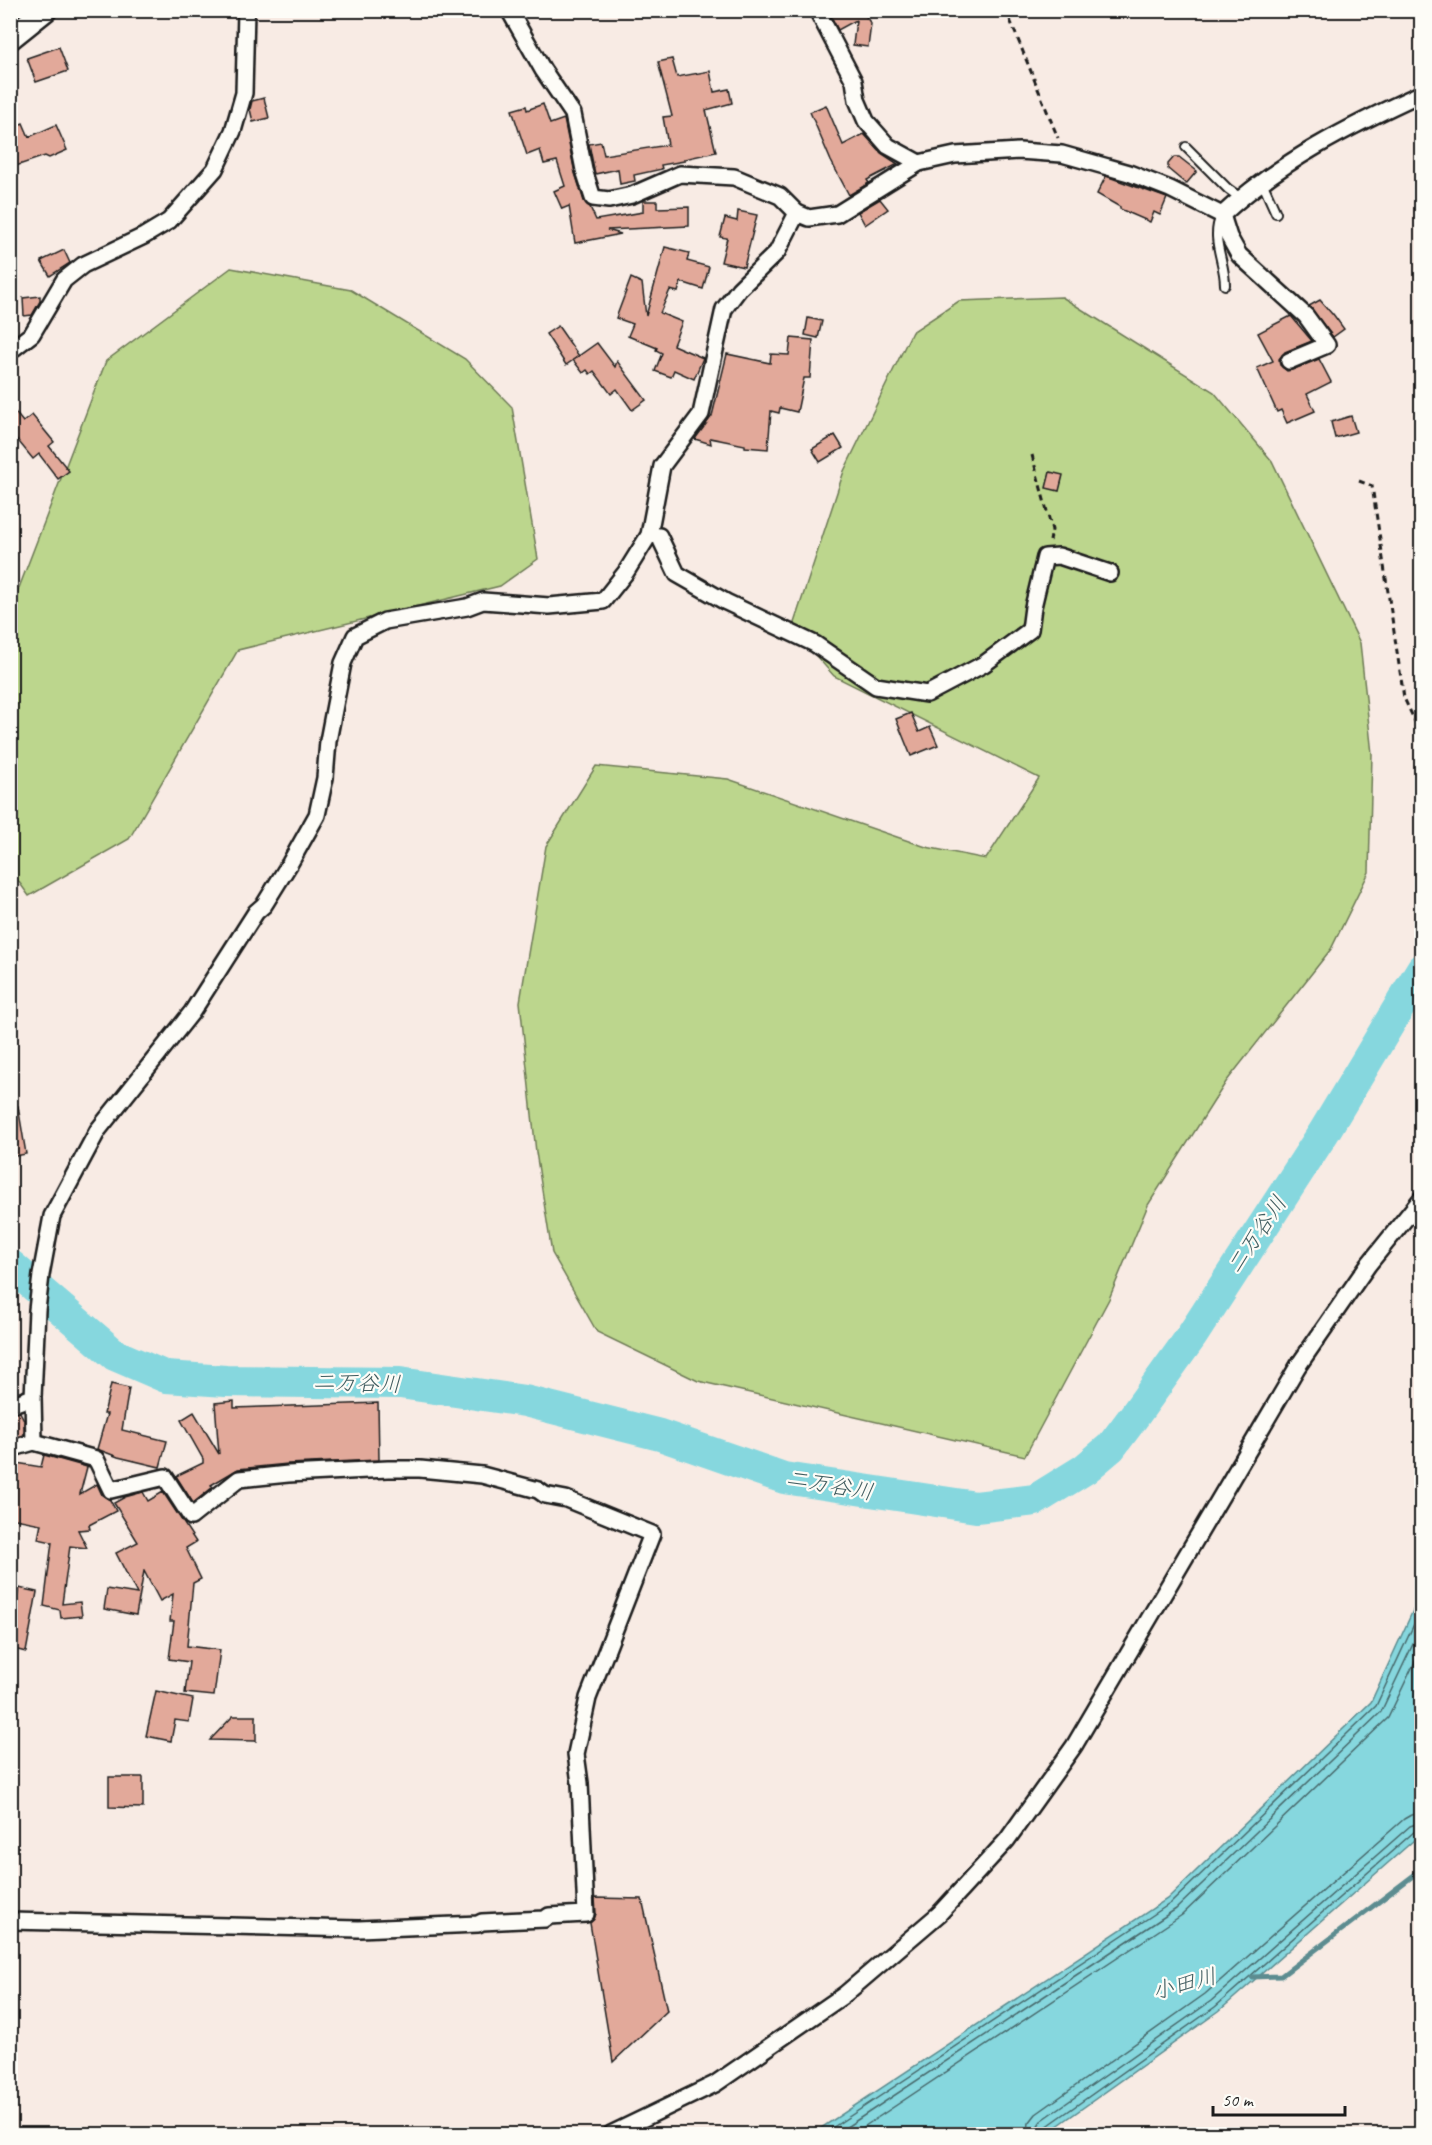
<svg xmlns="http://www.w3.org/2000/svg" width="1432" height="2145" viewBox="0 0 1432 2145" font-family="Caveat,'Klee One',sans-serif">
<rect width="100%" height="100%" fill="#f8ebe4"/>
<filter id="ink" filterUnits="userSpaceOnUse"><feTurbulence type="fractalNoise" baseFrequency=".0167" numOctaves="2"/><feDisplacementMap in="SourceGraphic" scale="12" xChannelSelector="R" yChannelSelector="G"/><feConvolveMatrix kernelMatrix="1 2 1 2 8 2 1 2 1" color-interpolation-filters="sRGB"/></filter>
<g filter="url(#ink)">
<g fill="#bcd68d" stroke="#6c7954" stroke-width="1.5">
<path d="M231,268L351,290L465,359L512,407L538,559L500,586L238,650L129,839L29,896L11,871L10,638L17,593L106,361Z"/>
<path d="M1062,297L1214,392L1272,461L1360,643L1372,754L1369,872L1331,949L1226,1082L1148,1205L1109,1299L1025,1456L698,1381L597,1332L552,1253L536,1152L520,1002L546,846L596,766L728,779L926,847L986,859L1039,778L834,676L792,629L844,471L912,332L959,301Z"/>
</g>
<path fill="#86d7de" stroke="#5c8c90" stroke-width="1.5" d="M1421,1593V1834L1219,2011L1046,2134H812L1167,1899L1371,1702Z"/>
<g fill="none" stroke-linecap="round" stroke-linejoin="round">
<g stroke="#46676a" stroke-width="1.5">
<path d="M823,2134L1171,1903L1376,1706L1422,1607"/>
<path d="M836,2134L1176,1909L1381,1712L1422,1625"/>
<path d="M853,2134L1182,1915L1388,1718L1422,1647"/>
<path d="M1027,2134L1029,2123L1036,2114L1205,1994L1404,1819L1411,1815L1422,1813"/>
<path d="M1036,2134L1037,2127L1041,2121L1211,2001L1410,1826L1422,1822"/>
<path d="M1043,2134L1046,2127L1215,2007L1415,1831L1422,1830"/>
</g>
<path stroke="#5c8c90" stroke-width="5" d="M1252,1977L1281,1976L1422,1869"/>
<path stroke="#86d7de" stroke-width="32" d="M10,1265L115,1355L166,1377L226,1381L400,1383L525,1401L660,1435L784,1478L976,1507L1035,1500L1085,1469L1111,1447L1135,1415L1191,1337L1324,1132L1422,969"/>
</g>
<g fill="#e2a99a" stroke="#1c1c1c" stroke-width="1.5">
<path d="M828,10H873L865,15L871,24L868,47L853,45L856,20L838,30Z"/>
<path d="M59,47L68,71L36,82L27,58Z"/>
<path d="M672,59L677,77L710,71L714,92L729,89L732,103L706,110L716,152L684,159V161L661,165L662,169L634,175L635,181L620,184L618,169L595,174L589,144L601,142L604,155L668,145L663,117L672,116L658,62Z"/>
<path d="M264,98L269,118L253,122L250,109L252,101Z"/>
<path d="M543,104L550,124L564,119L575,173L584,201L590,207L596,220L643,212V201H657V208L689,207V226L607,230L621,234L575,243L569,206L562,209L554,191L565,186L557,161L544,164L540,150L527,155L512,110L526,106L527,110Z"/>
<path d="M826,105L843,145L864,134L881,153L898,164L867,180L869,183L849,195L831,161L810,112Z"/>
<path d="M23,123L29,137L56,125L67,150L49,158L45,156L10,168V129Z"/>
<path d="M1174,157H1179L1197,171L1186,184L1168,169V164Z"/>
<path d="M1106,176L1167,198L1160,215L1154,212L1150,222L1120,209V207L1097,194Z"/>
<path d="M880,199L888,209L865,225L858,212Z"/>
<path d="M738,211L757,215L744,267L721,262L727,238L720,237L725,218L737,221Z"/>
<path d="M665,247L689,253L687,261L709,267L703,289L681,282L678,292L670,290L660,313L682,322L673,345L703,358L694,379L674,370L671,377L655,371L662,353L656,350L657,348L628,336L633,324L616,318L631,278L642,283L646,316Z"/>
<path d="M64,250L70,263L50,276L41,261Z"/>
<path d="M40,296V301L32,315L24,316L23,298Z"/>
<path d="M1320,300L1332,314H1333L1344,329L1333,337L1309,306Z"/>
<path d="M1291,316L1312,341L1285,352L1279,359L1280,365L1287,371L1292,370L1319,359L1331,382L1307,394L1315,411L1287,423L1281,410L1277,412L1257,368L1273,361L1258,333Z"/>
<path d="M808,318L822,321L818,338L805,335Z"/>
<path d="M558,326L579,356L566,365L546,334Z"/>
<path d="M791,338L813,340L810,378H804L797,412L780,408L779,413L771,411L768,449L745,447V445L710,438L711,444L695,439L712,416L727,354L770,363L771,354L789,355Z"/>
<path d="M597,343L615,367L617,361L646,400L632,410L617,389L611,394L594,371L590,374L587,370L583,373L573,360Z"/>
<path d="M10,406L23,422L32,415L54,442L49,446L69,471L58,479L39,454L33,459L10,431Z"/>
<path d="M1351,416L1356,432L1335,438L1331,422Z"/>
<path d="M835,435L843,448L820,462L812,449Z"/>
<path d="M1050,472L1063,475L1059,491L1046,488Z"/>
<path d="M911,713L919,732L930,727L938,745L911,756L896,719Z"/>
<path d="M18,1106L26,1154L10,1157V1107Z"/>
<path d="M111,1384L129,1388L122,1430L167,1441L160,1467L118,1457L97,1449L107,1414H104Z"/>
<path d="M234,1401V1408L378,1403L379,1460L288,1464L238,1469L211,1485L213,1487L193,1503L176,1476L203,1463V1459L181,1420L194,1412L219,1454L215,1403Z"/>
<path d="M20,1412L24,1420V1435L10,1439V1414Z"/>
<path d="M44,1455L87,1467L80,1494L97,1484L102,1495L110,1500L116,1511L89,1525L90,1529L78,1530L87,1548L70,1546L62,1604L80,1602L82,1616L61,1618L60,1610L44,1606L52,1542L38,1539L41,1524L10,1518V1462L41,1467Z"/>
<path d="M143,1492L148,1501L163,1492L196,1542L186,1548L201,1579L193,1583L187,1646L220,1650L214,1696L185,1693L189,1662L169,1659L174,1621H170L173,1594L160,1601L144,1571L136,1615L104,1609L107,1589L137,1594L116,1553L138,1542L114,1503L125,1497Z"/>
<path d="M19,1588L37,1592L26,1652L10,1648V1633Z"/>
<path d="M156,1691L193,1699L189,1722L175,1720L171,1741L146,1736Z"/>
<path d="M233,1716H256V1741L210,1740Z"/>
<path d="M109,1777H143V1808L109,1807Z"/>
<path d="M595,1898L642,1899L667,2011L613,2062L590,1923L594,1919L596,1914Z"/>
</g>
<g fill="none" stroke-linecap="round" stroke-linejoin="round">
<defs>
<g id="lane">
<path d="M1186,147L1228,189L1242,199"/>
<path d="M1262,182L1276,213"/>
<path d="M1221,216C1210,239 1225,261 1225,285"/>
</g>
<g id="street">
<path d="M509,10L543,70L573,114L584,170L593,198L609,200L632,195L680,174L734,177L780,196L797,213L809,218L837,214L919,163L955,155L1019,151L1062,154L1129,173L1170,189L1222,215C1280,161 1350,126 1422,93"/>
<path d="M817,10L854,81L857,100L866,121L888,146L919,163"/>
<path d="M1222,215L1229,237L1239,255L1306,316L1327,345L1289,361"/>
<path d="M10,351L32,334L64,280L83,265L144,236L169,221L215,169L233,131L244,93L246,10"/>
<path d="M649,535L659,536L677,574L726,602L815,644L876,686L927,694L984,664L1030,630L1033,607L1045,557L1059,556L1110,573"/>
<path d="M10,1405L33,1397"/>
<path d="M34,1442L33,1397L37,1310L41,1275L52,1216L98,1130L192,1012L256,912L264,905L290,863L317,815L325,778L328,741L343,663L355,636L385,621L467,607L483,601L549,606L603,601L626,572L649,535L662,466L701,414L724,309L739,289L777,252L797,213"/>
<path d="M10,1449L34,1442L96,1459L111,1490L165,1477L191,1517L239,1479L288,1474L388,1469H420L482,1475L538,1490L545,1495L566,1499L652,1534L588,1698L576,1754L580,1783L586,1914L549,1916L545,1919L482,1922L478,1924L359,1929L10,1921"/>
<path d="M611,2134L715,2084L844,1995L939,1914L1007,1840L1074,1746L1298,1366L1368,1265L1422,1198"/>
</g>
<path id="secondary" d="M10,38L45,10"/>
</defs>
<use href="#lane" stroke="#1c1c1c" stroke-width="12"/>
<use href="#street" stroke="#1c1c1c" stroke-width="20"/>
<use href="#secondary" stroke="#1c1c1c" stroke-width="27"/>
<g stroke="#1c1c1c" stroke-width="3" stroke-dasharray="6 4.5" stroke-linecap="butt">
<path d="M1006,10L1058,138"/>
<path d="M1032,455L1052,530L1050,541"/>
<path d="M1359,481L1372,486L1404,698L1419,730L1422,740"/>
</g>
<use href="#lane" stroke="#fdfcf7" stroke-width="8"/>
<use href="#street" stroke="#fdfcf7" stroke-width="15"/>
<use href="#secondary" stroke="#fdfcf7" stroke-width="22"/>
</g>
</g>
<g text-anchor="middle" stroke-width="4.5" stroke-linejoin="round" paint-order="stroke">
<g font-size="22" font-style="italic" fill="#415d60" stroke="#fdfcf7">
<text transform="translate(1256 1234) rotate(-56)" y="8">二万谷川</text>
<text transform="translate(357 1382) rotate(2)" y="8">二万谷川</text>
<text transform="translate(830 1484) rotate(10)" y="8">二万谷川</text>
<text transform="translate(1184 1983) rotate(-15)" y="8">小田川</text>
</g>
</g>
<rect width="1432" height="2145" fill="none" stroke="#fdfcf7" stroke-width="36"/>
<rect x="18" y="18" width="1396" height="2109" fill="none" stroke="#1c1c1c" stroke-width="2" filter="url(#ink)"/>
<path d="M1213 2106v9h132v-9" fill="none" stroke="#1c1c1c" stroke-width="3"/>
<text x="1222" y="2106" font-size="18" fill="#1c1c1c" stroke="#fdfcf7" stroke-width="4.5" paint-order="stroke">50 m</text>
</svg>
